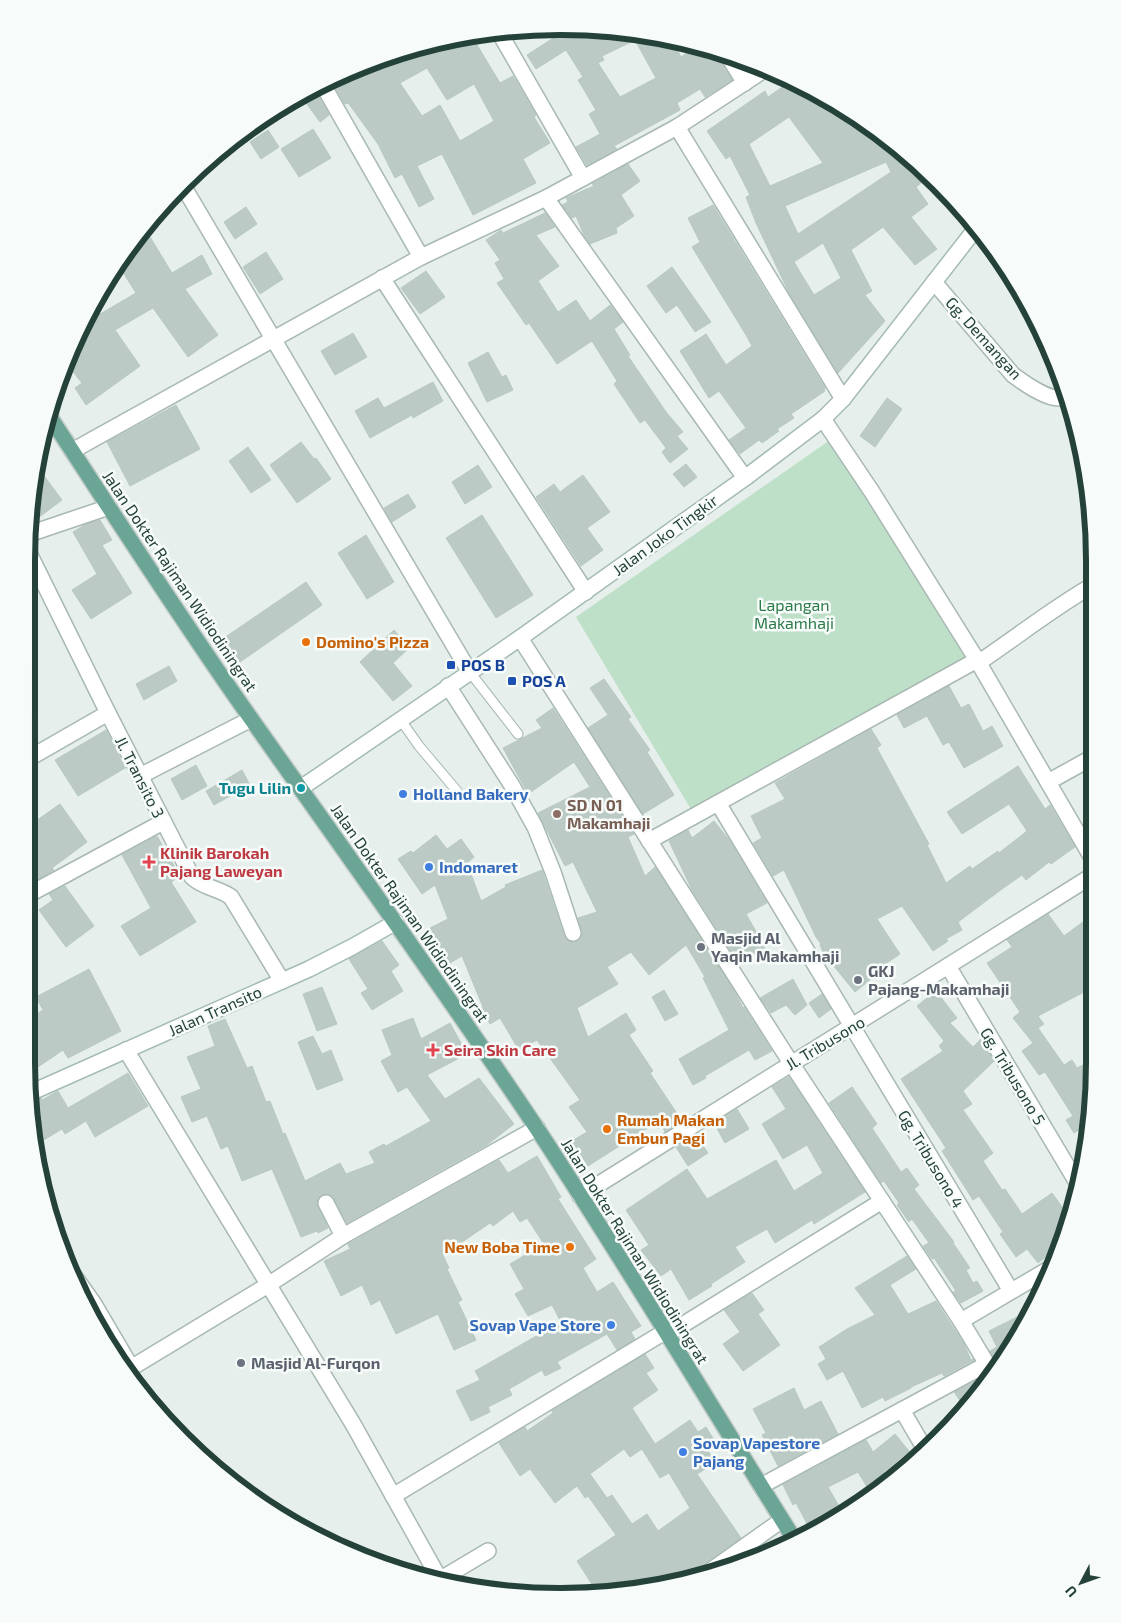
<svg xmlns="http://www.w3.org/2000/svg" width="1121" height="1623" viewBox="0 0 1121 1623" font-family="'Exo 2',sans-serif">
<rect width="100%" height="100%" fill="#e6efeb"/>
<path fill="#bfe0c8" d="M830,440L966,659L692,811L576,617Z"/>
<g fill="#bbcac4" stroke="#b8c9c2" fill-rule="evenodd">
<path d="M561,26L665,37L671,38L681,57L698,46L719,53L720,61L732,80L705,97L700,89L677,103L680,110L614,146L617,149L587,165L576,147L600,134L589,114L596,110L578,80L583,77L566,50L536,69L527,55L555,37L549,27ZM635,40L656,78L620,97L598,63L604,60L602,56Z"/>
<path d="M471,35L500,83L513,76L536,115L534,117L550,143L523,159L536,183L473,215L442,154L417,166L434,199L419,207L402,174L395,178L378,144L349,104L347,103L345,104L334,85L360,66L457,36ZM427,68L447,100L474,84L494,121L460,141L440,105L422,116L400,83Z"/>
<path d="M791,81L804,88L817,106L827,100L858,116L922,169L928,177L916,187L928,204L911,217L937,249L915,265L883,227L851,250L872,291L865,295L885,321L838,373L789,293L756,223L746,197L750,195L730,156L726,159L707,131L765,91L768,97ZM789,117L823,163L770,186L749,144ZM886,162L891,172L798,234L785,206ZM823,243L841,278L814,295L794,262Z"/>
<path d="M315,89L329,115L320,122L301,96Z"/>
<path d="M313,129L331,158L299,177L281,149Z"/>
<path d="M268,130L279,147L261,159L250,142Z"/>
<path d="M628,164L640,181L621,195L634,216L616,228L617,233L590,244L584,235L576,216L572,218L562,205L568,202L566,198L594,186L592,184Z"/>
<path d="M713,205L825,388L824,390L825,391L791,414L794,418L777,429L779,431L762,443L759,440L740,454L729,440L746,428L719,391L709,398L680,351L706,334L726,365L752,346L746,335L692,247L700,242L688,218Z"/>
<path d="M246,207L257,224L235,239L224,222Z"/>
<path d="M545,213L555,227L536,235L559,266L538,281L558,312L576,300L590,321L610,305L623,322L614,329L630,355L628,356L666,412L683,432L677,436L688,449L670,463L662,452L666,448L645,420L640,423L614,384L617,381L592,341L557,364L529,323L526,325L497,283L504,279L495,263L500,260L486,240L501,230L503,233Z"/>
<path d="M150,237L172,273L202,255L212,274L185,289L218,335L188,357L153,308L115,330L140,366L86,405L75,388L82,383L66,363L85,323L136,293L119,266L133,247Z"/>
<path d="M266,252L283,279L260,294L243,267Z"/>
<path d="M672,267L711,322L695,332L677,305L666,313L647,286Z"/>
<path d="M426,271L445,297L420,314L401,288Z"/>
<path d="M353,333L367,357L335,375L321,351Z"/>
<path d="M488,352L502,377L506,375L513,390L487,402L468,363Z"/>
<path d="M433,382L443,401L413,418L412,415L370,438L355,411L378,398L384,408Z"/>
<path d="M887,398L902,409L875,447L860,436Z"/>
<path d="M176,405L200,449L130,486L107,442Z"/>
<path d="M301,442L314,459L316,458L331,479L297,503L270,465Z"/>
<path d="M248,447L271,480L251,493L229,461Z"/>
<path d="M686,464L697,477L684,487L673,474Z"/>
<path d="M36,465L62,500L30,524L31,509Z"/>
<path d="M478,465L492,487L465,504L452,482Z"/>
<path d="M583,475L610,512L587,528L603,550L581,566L536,497L554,484L560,492Z"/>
<path d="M408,494L416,507L392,522L384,508Z"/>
<path d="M482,515L533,595L496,618L446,538Z"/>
<path d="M100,520L112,540L102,545L132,593L91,619L72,590L97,574L73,532L86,524Z"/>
<path d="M366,535L394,582L367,599L338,553Z"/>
<path d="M306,582L322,605L240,662L224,638Z"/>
<path d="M394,630L409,648L393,663L412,686L393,701L360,662Z"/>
<path d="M169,666L177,681L144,700L136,684Z"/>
<path d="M604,679L631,717L628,719L650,750L647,752L674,795L643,814L588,728L608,715L590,688Z"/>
<path d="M949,686L961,708L969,704L983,731L992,726L1003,746L964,768L949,742L943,745L927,716L904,728L897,715Z"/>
<path d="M553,708L634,834L628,837L645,876L655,867L735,992L743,1008L744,1007L772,1051L755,1060L749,1050L705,1076L706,1078L693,1085L679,1059L729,1030L703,978L705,977L686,945L649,975L631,952L607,967L618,984L577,1008L588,1037L626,1013L636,1030L629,1035L653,1071L650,1073L682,1121L665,1132L662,1126L658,1129L654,1124L588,1166L572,1141L587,1132L569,1107L580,1100L537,1040L519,1050L500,1018L490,1024L481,1008L483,1007L462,956L450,963L430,928L448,919L435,885L422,894L398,859L411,851L413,853L436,835L447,849L461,839L474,857L467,863L481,901L506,887L505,885L542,870L564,936L572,942L580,940L582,931L578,918L597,912L573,862L565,866L538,813L590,787L574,762L528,794L503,748L542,728L536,720Z"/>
<path d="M871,729L881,745L877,748L929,844L927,845L946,883L970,866L972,869L998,851L999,853L1027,831L1009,804L962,834L947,812L1018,766L1045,809L1050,805L1075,847L1051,864L1049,862L1026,880L1022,875L1002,889L958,922L962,930L946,939L948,941L933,951L902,906L877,919L900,954L866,977L870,980L855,992L824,954L820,945L821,944L816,937L784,870L773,876L753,843L762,838L751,816L785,799L775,783Z"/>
<path d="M106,730L125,768L78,796L55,760Z"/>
<path d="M196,765L207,786L182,800L171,779Z"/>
<path d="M242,770L250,785L214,805L206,791Z"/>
<path d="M60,804L87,842L52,868L54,870L38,879L26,863V828Z"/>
<path d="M714,821L730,841L767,903L746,914L765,947L739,964L692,890L669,841L688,830L692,838Z"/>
<path d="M157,836L180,876L171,882L196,922L140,956L121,926L151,908L122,855Z"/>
<path d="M65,886L94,926L66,947L39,910L53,900L49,894Z"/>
<path d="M1095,913V1003L1086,991L1038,1016L1044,1024L1038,1028L1064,1065L1072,1060L1077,1068L1095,1059L1089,1123L1074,1133L1066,1120L1073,1116L1045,1072L1039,1075L1022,1051L1033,1043L1013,1018L1020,1012L987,963L1012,947L1007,940L1048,914L1064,936Z"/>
<path d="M382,941L399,965L391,971L403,991L372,1010L361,993L368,989L349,959Z"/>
<path d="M89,969L121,1031L68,1058L63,1050L35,1069L26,1056V1021L43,1010L36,997Z"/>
<path d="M793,979L807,1005L795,1015L786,1005L771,1013L760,998Z"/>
<path d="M322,987L337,1024L317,1031L303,994Z"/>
<path d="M664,990L678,1014L665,1021L652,997Z"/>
<path d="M936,991L957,1018L950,1023L973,1047L981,1039L994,1061L963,1091L972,1104L963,1110L993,1153L983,1161L1002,1190L1005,1189L1022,1214L1052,1193L1065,1211L1063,1213L1068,1221L1061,1244L1038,1263L1027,1249L1016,1257L1000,1234L1003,1232L979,1196L973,1200L942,1151L946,1148L901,1079L943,1051L939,1046L944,1041L917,1006Z"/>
<path d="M822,994L831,1009L819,1018L809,1003Z"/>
<path d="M413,1018L421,1039L450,1023L467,1054L427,1075L445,1099L479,1078L514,1124L488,1144L347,1223L331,1195L326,1194L321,1195L318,1198L317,1203L328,1228L318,1233L317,1231L301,1237L272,1169L242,1181L228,1146L221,1149L207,1116L192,1122L181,1097L201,1089L187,1057L215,1046L208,1026L225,1019L247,1068L252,1066L266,1102L270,1101L283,1134L285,1133L305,1181L340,1163L346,1174L375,1163L369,1152L384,1144L386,1146L431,1121L407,1087L398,1092L381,1061L392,1055L382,1030Z"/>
<path d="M313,1036L322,1054L331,1050L343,1080L317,1090L298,1042Z"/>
<path d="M128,1073L148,1106L95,1137L86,1121L65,1134L62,1129L37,1144L31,1102L41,1098L42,1100L58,1091L68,1108Z"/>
<path d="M789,1077L865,1192L814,1224L812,1220L775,1243L767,1229L735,1247L745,1262L711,1284L712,1286L689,1300L671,1269L661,1276L641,1250L649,1245L626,1210L687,1169L707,1199L776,1160L794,1191L823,1173L807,1145L783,1159L762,1124L786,1109L772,1087Z"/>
<path d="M852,1087L877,1124L872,1128L901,1172L907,1168L919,1185L914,1189L954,1242L953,1243L970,1268L966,1270L973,1283L977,1281L983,1291L961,1303L953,1292L956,1291L934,1258L932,1259L923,1246L929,1243L912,1219L909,1222L897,1205L899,1203L884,1181L881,1183L829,1103Z"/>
<path d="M737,1109L749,1129L725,1143L714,1123Z"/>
<path d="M696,1135L708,1153L688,1166L676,1147Z"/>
<path d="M537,1156L561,1197L558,1199L596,1259L583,1268L597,1292L613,1282L641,1326L631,1332L635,1339L617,1350L607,1334L557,1362L561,1368L545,1376L542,1370L509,1389L512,1395L488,1407L490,1412L471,1421L456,1391L480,1380L475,1371L561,1322L552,1305L528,1316L515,1294L524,1289L510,1264L544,1244L527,1218L520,1222L513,1211L493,1226L490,1223L443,1255L449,1268L447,1269L462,1300L458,1302L476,1340L454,1350L438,1314L396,1334L380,1300L371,1305L362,1285L341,1296L324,1261L350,1249L348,1244L499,1160L508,1173Z"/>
<path d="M907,1256L916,1269L890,1285L908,1314L936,1301L964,1344L971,1360L973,1359L974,1360L944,1376L942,1373L911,1387V1388L885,1401L883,1397L862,1408L843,1371L827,1380L818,1364L826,1359L819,1347L847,1329L875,1315L855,1288Z"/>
<path d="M752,1293L764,1310L758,1314L780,1345L743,1371L723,1344L740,1332L724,1310Z"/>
<path d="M1031,1310L1005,1360L999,1366L990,1351L997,1347L989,1331Z"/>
<path d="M645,1354L654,1368L646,1373L658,1390L632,1408L655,1444L690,1420L698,1432L706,1427L716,1443L707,1449L715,1463L697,1474L741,1538L705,1563L701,1568V1574L664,1587L599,1595L577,1561L616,1535L588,1496L585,1498L577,1486L555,1503L530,1469L520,1476L499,1443L525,1427L527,1431L553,1413L552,1411ZM624,1449L630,1457L642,1449L660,1478L669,1473L690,1508L658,1531L647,1514L632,1524L612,1495L607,1498L590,1474Z"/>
<path d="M984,1377L987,1381L965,1408L954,1392Z"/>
<path d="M794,1388L804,1410L821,1401L838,1434L778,1466L762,1435L766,1433L753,1409Z"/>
<path d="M895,1434L909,1451L884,1472L890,1483L872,1495L858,1472L828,1487L843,1513L811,1531L796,1503L793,1505L783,1485L866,1440L873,1452Z"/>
</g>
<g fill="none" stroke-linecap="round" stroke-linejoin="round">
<defs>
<g id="lane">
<path d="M469,671L518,734"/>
<path d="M400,719L419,746L457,791"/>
</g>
<g id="street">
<path d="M499,32L583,178"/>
<path d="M728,56L745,83"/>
<path d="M323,85L421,257"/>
<path d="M677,127L843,399"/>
<path d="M182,184L469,671"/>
<path d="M546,198L745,478"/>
<path d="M382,278L586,592"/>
<path d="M934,282L1013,375C1024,383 1052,403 1064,397"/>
<path d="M823,419L872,492L977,660L1095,863"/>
<path d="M72,451L421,257L546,198L677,127L767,68"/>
<path d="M29,534L109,507"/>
<path d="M27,549L108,713L192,877C203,888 219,888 231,897L282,981"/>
<path d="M520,638L791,1063L961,1321L993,1374"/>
<path d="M978,663C1017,637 1054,607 1095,584"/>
<path d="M448,686L511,784L535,827L553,872L573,933"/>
<path d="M26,760L108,713"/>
<path d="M140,776L251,719"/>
<path d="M1048,782L1095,756"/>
<path d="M718,803L1011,1291"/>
<path d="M649,841L977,660"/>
<path d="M26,896L163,822"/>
<path d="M948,966L1079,1186"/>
<path d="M126,1050L353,1424L439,1578"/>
<path d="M580,1196L1095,874"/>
<path d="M326,1203L343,1236"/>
<path d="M65,1263L94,1304L131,1367"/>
<path d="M961,1321L1054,1266"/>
<path d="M668,1334L882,1201"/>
<path d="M126,1371L268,1285L343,1236L537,1128"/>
<path d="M902,1410L926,1451"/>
<path d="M761,1486L987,1364"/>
<path d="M393,1496L666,1331"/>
<path d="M710,1571L782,1520"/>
<path d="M441,1579L488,1551"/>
</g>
<g id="secondary">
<path d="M301,788L520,638L745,478L823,419L843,399L977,227"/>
<path d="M30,1093L309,969L352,947L396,922"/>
</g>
<path id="primary" d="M48,414C115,516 181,620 252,720C347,855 444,989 536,1127C626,1263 709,1404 796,1542"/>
</defs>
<use href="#lane" stroke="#a8b8b2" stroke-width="11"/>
<use href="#street" stroke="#a8b8b2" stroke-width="18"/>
<use href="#secondary" stroke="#a4bbb3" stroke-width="18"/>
<use href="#primary" stroke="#c2cac8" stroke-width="18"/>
<use href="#lane" stroke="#fff" stroke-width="9"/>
<use href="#street" stroke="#fff" stroke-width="15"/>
<use href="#secondary" stroke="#fff" stroke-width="15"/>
<use href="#primary" stroke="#6aa596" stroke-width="15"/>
</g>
<g fill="#e8710a" stroke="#f7fbf9" stroke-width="2">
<circle cx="306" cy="642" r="5"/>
<circle cx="607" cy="1129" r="5"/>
<circle cx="570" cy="1247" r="5"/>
</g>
<g fill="#1a4fb4" stroke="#f7fbf9" stroke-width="2">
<rect x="446" y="660" width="10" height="10" rx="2.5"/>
<rect x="507" y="676" width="10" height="10" rx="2.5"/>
</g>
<circle fill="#0f9aa8" stroke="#f7fbf9" stroke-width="2" cx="301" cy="788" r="5"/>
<g fill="#3f7fe0" stroke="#f7fbf9" stroke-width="2">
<circle cx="403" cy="794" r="5"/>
<circle cx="429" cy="867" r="5"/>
<circle cx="611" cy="1325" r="5"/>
<circle cx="683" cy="1452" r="5"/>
</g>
<circle fill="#8d6e63" stroke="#f7fbf9" stroke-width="2" cx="557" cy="814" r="5"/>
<g fill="#e0444e" stroke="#f7fbf9" stroke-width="2">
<path d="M146.5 854.5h5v5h5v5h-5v5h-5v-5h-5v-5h5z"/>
<path d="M430.5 1042.5h5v5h5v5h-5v5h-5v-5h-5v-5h5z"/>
</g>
<g fill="#6b7280" stroke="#f7fbf9" stroke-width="2">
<circle cx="701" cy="947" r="5"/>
<circle cx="858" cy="980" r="5"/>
<circle cx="241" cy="1363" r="5"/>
</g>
<g text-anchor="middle" stroke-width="5" stroke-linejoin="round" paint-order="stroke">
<g font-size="16" fill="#24423a" stroke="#f7fbf9">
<text transform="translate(984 338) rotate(48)" y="6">Gg. Demangan</text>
<text transform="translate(665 535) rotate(-36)" y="6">Jalan Joko Tingkir</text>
<text transform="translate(180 581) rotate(56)" y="6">Jalan Dokter Rajiman Widiodiningrat</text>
<text transform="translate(140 777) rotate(63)" y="6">Jl. Transito 3</text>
<text transform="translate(410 913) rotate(55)" y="6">Jalan Dokter Rajiman Widiodiningrat</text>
<text transform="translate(215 1011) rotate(-24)" y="6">Jalan Transito</text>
<text transform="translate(825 1043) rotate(-31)" y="6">Jl. Tribusono</text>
<text transform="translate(1013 1076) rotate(59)" y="6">Gg. Tribusono 5</text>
<text transform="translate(931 1159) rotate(59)" y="6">Gg. Tribusono 4</text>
<text transform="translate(635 1251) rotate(58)" y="6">Jalan Dokter Rajiman Widiodiningrat</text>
</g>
<g font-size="16" fill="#2d7a4b" stroke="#f7fbf9">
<text x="794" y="611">Lapangan<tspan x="794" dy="18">Makamhaji</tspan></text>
</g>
<g font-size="16" font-weight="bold" fill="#c56008" stroke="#f7fbf9" text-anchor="start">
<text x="316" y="648">Domino's Pizza</text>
<text x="617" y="1126">Rumah Makan<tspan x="617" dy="18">Embun Pagi</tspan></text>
<text x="560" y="1253" text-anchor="end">New Boba Time</text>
</g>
<g font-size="16" font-weight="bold" fill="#164399" stroke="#f7fbf9" text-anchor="start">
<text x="461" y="671">POS B</text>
<text x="522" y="687">POS A</text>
</g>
<g font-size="16" font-weight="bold" fill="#0d838f" stroke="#f7fbf9" text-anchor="end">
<text x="291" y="794">Tugu Lilin</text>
</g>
<g font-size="16" font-weight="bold" fill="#366cbe" stroke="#f7fbf9" text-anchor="start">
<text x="413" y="800">Holland Bakery</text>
<text x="439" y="873">Indomaret</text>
<text x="601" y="1331" text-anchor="end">Sovap Vape Store</text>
<text x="693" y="1449">Sovap Vapestore<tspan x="693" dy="18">Pajang</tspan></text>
</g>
<g font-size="16" font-weight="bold" fill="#785e54" stroke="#f7fbf9" text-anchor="start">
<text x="567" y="811">SD N 01<tspan x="567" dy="18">Makamhaji</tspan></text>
</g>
<g font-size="16" font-weight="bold" fill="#be3a42" stroke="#f7fbf9" text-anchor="start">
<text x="160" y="859">Klinik Barokah<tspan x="160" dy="18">Pajang Laweyan</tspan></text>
<text x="444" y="1056">Seira Skin Care</text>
</g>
<g font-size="16" font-weight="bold" fill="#5b616d" stroke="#f7fbf9" text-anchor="start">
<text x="711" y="944">Masjid Al<tspan x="711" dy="18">Yaqin Makamhaji</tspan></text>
<text x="868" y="977">GKJ<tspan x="868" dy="18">Pajang-Makamhaji</tspan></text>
<text x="251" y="1369">Masjid Al-Furqon</text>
</g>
</g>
<path d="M0 0H1121V1623H0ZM560 35H561A525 525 0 0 1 1086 560V1063A525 525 0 0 1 561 1588H560A525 525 0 0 1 35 1063V560A525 525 0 0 1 560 35Z" fill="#f7fbf9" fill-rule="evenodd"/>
<path fill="none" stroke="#24423a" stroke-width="6" d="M560 35H561A525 525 0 0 1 1086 560V1063A525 525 0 0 1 561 1588H560A525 525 0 0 1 35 1063V560A525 525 0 0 1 560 35Z"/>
<g transform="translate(1081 1583) rotate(229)" stroke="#f7fbf9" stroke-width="4" paint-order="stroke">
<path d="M0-4L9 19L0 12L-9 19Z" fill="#24423a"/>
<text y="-8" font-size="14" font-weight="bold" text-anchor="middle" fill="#24423a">U</text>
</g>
</svg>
